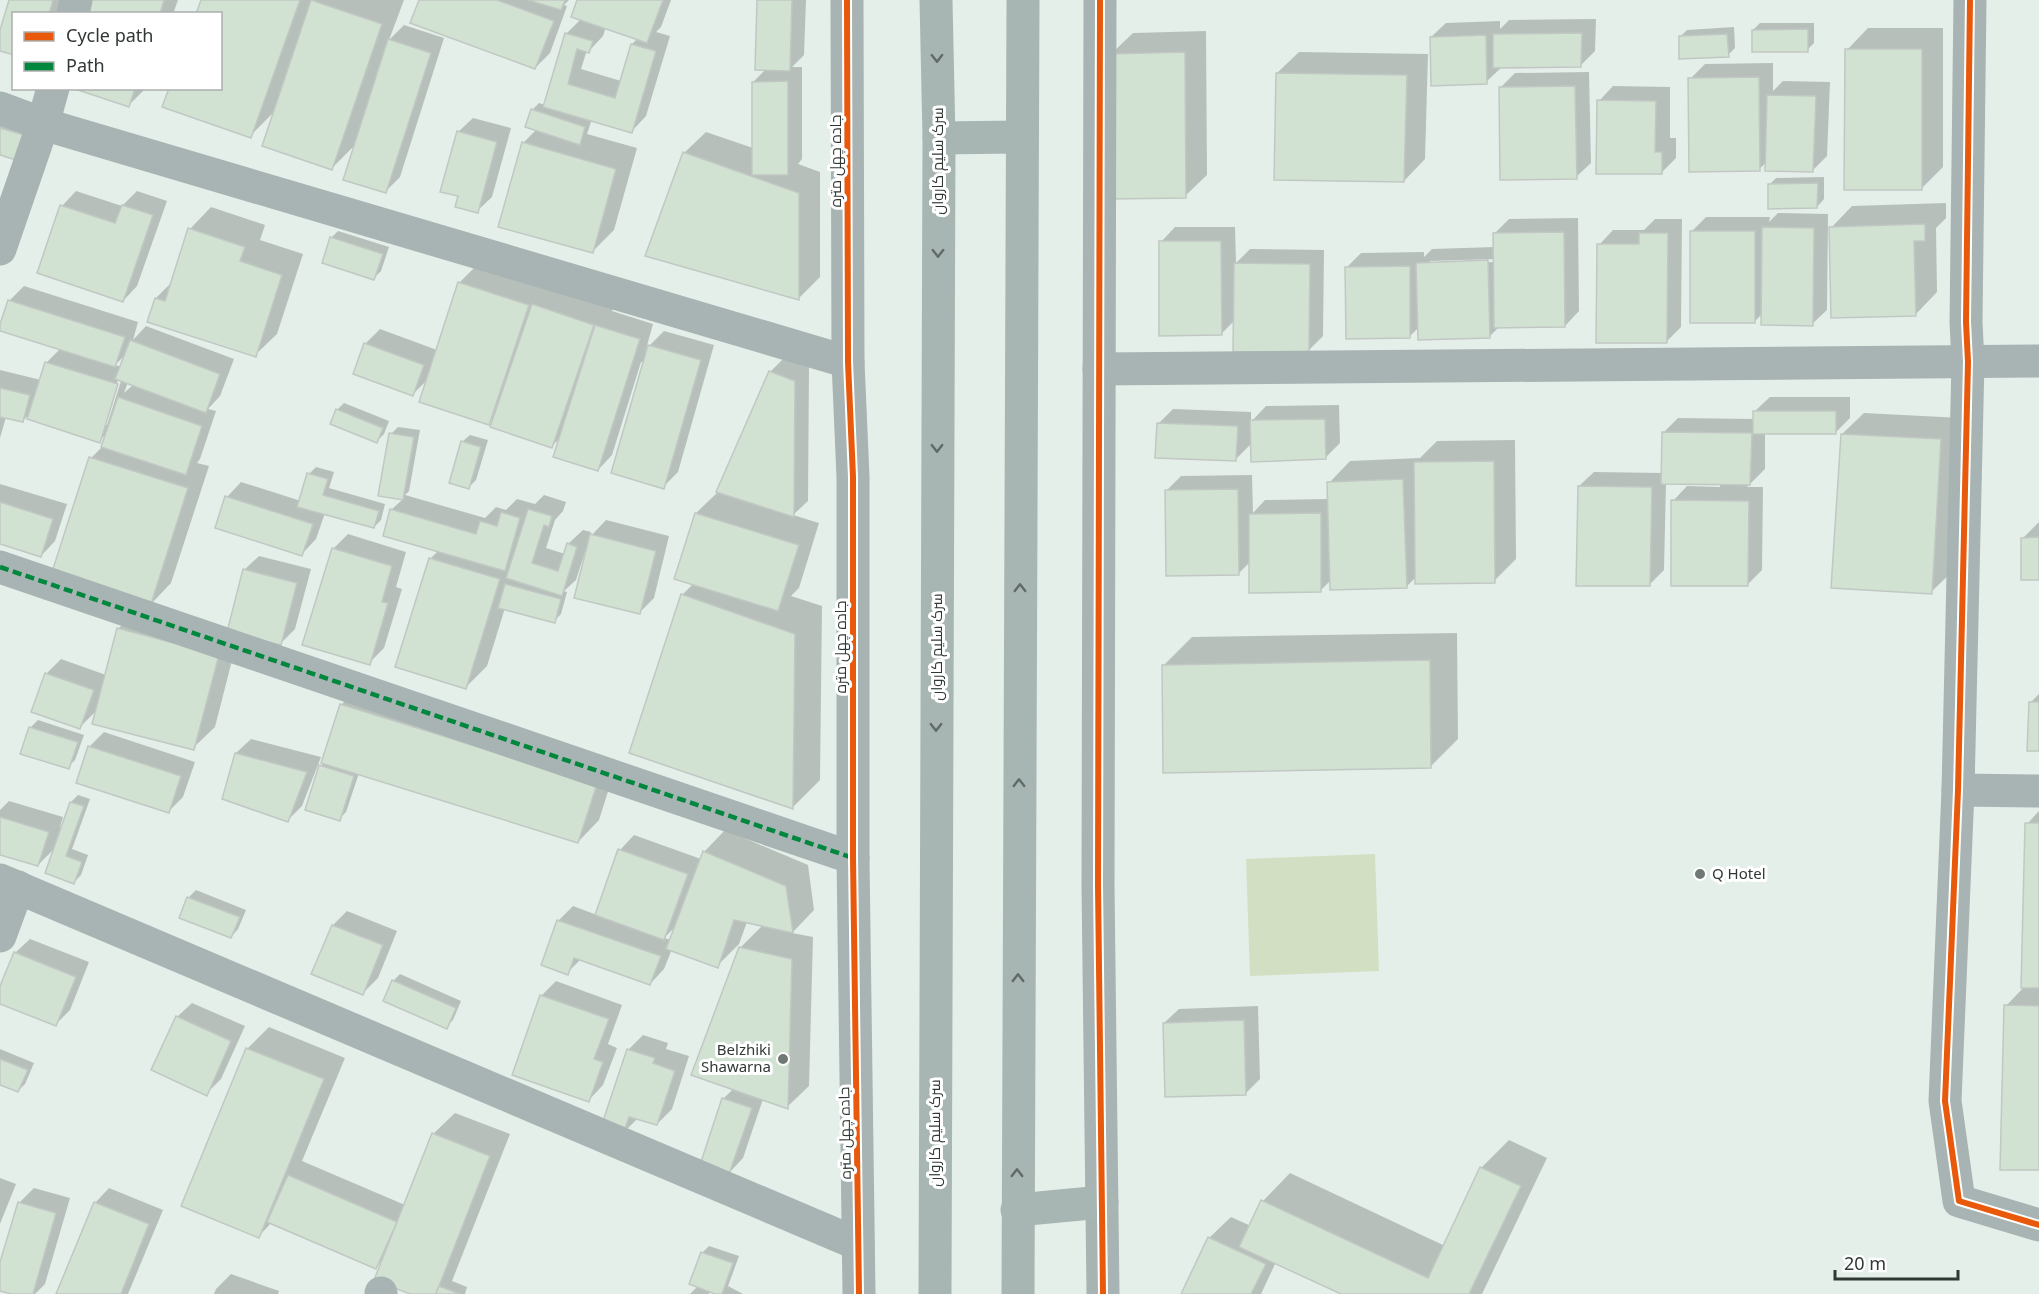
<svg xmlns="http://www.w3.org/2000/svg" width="2039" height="1294" viewBox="0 0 2039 1294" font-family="'Noto Sans',Cairo,sans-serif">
<rect width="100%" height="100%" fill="#e5efea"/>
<path fill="#d3dfc2" d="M1375,854L1379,971L1250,976L1246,859Z"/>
<g fill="#0003" fill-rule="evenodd">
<path d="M10,0H63L59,14H14L0,49V35Z"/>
<path d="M88,0H178L173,14H83Z"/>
<path d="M202,0H313L312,2L314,0H404L389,40L404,25L444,38L400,177L385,192L357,143L332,168L275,111L250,136L220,88V14Z"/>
<path d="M421,0H569L564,5L567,6L550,53L535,68Z"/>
<path d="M578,0H671L661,27L656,32L670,36L646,116L632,131L592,119L587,134L637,148L614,230L592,252L523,143L537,129L532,110L539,103L545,105L566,34L581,19ZM606,27L638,38L632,44L621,81L581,69L587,50L589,51L603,36Z"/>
<path d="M759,0H806L804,55L792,67H802V159L798,164L820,172V277L799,298L684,153L706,132L753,148V82L766,69Z"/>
<path d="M1596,19L1595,51L1581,65L1501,68L1486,82L1431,37L1446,23L1500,21V29L1509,20Z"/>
<path d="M1760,23H1814V43L1807,50L1753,30Z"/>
<path d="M1734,27L1735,48L1728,55L1680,37L1687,30Z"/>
<path d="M1868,28H1943V167L1921,189L1847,50Z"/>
<path d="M1206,31L1207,175L1185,196L1111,54L1133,33Z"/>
<path d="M1299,52L1428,54L1425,159L1404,181L1277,73Z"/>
<path d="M1773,63V91L1783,81L1830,82L1827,156L1812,171L1767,162L1759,169L1690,79L1705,64Z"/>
<path d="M1589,72L1591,163L1576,177L1500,88L1515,73Z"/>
<path d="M1613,86L1670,87V138H1676V158L1661,173L1599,101Z"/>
<path d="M77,88H146L129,105Z"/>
<path d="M473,118L511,128L492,197L477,211L460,195L458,132Z"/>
<path d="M0,119L30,128L0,153Z"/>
<path d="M1824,177V199L1817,207L1769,185L1776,178Z"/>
<path d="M76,191L122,206L137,191L167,201L137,286L123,301L62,206Z"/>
<path d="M1946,203V218L1936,228L1937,292L1916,314L1831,228L1852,206Z"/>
<path d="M211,207L265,225L260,240L303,254L277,334L255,355L156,298L172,282L190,229Z"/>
<path d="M1778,213L1828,214L1827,310L1812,324L1763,313L1754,322L1692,231L1706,217H1770L1769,222Z"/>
<path d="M1578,218L1579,311L1565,326H1500L1490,336L1419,327L1410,336L1346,268L1361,253L1424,252V257L1432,249L1495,247V233L1509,219ZM1496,259V262L1430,264V261Z"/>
<path d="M1655,219H1682L1681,327L1666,342L1599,245L1613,230H1644Z"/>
<path d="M1175,227H1235L1236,263L1250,249L1324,250L1323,336L1308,351L1235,320L1221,334L1161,242Z"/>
<path d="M338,231L389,247L381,271L374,278L331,238Z"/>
<path d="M481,261L550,284L548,291L554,284L614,304L612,311L653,324L646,349L664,331L714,345L678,472L663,487L644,363L641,362L612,455L598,470L561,437L552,446L495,417L488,423L428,379L413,394L365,344L380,329L437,350L459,283Z"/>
<path d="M24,286L138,322L133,340L146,326L234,359L220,396L208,409L216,411L200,459L197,463L209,466L171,583L150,605L91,458L104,445L108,432L99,441L30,413L23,421L6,417L0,438V370L41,380L46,363L61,348L0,330L9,301ZM127,353L122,367L115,365ZM119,377L122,378L107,425H104ZM128,382L134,384L124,393Z"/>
<path d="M785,357L809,367L808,501L793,515L819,523L799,588L791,596L822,606L820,780L793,807L682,595L693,584L675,578L696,513L717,493L770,372Z"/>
<path d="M1770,397H1850V418L1835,433H1765V469L1747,487H1763L1762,570L1747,585L1673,501L1687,486L1720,487V484L1666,483L1664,570L1649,585L1579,486L1594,472L1663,473V433L1678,418L1755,419V411Z"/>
<path d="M344,403L389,421L384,434L377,441L337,410Z"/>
<path d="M1339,405L1340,443L1325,458L1252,443L1236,459L1158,424L1173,409L1251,412V422L1266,406Z"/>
<path d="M1864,413L1962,418L1953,571L1931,592L1842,434Z"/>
<path d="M398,427L420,430L409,491L405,495L485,518L496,507L506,510L517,499L535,504L544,495L566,502L563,511L555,520L546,548L565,554L568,544L583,530L591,532L590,537L606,520L669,536L654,598L639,613L585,552L576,580L564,591L567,592L561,614L554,621L505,608L487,666L466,687L430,559L439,550L391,510L403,499L391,434Z"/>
<path d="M470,435L488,440L476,480L469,487L462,442Z"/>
<path d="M1515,440L1516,559L1494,581L1417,576L1406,587L1332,579L1321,590L1251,561L1238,574L1166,491L1181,476L1252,475L1253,513L1265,500L1329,499V483L1350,461L1420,458L1437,441Z"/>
<path d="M316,467L334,472L329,488L385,504L381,520L374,527L325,513L316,539L302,554L227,497L241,482L301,501L309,474Z"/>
<path d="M0,484L67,504L55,541L41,556L0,543Z"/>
<path d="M2039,522V579L2023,538Z"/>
<path d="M348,534L406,552L396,587L402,589L384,648L369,663L333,549Z"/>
<path d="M259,556L311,569L295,629L281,643L239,633L215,727L193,748L97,710L80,727L46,674L61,659L106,675L118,629L140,607L229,631L244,570Z"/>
<path d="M1457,633L1458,739L1431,766L1164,665L1192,637Z"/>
<path d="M363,683L617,763L599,820L578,842L359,773L346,812L339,819L321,766L324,762L341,705Z"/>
<path d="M2039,694V750L2031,702Z"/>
<path d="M38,720L84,735L75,760L68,767L22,753L31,727Z"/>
<path d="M104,732L195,762L183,797L169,811L89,747Z"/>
<path d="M251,739L321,757L302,806L287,821L236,753Z"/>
<path d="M78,795L90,799L72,849L88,855L81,875L74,882L56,847L38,865L0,853V810L9,801L63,817L60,827L62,828L71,802Z"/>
<path d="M2039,811V1169L2006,1006L2025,986L2027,824Z"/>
<path d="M725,830L808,865L814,910L792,933L813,937L809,1086L787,1107L763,1099L743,1158L729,1173L723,1099L734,1088L740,948L763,925L747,922L739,944L717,966L672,949L664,969L650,984L581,959L567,973L558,921L573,906L597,915L620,850L634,835L701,859L704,852ZM676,926L671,940L664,938Z"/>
<path d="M196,890L246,910L238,929L231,937L181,917L189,897Z"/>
<path d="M347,911L397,931L378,978L363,993L333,925Z"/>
<path d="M30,939L89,962L70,1010L55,1025L0,1003V990L15,953Z"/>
<path d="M400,974L461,1001L453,1020L446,1027L393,981Z"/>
<path d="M556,981L622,1005L608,1044L617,1048L603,1085L589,1100L541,996Z"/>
<path d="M192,1003L245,1026L221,1079L206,1094L177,1017Z"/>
<path d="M1258,1006L1260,1079L1245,1094L1164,1023L1179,1009Z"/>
<path d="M269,1027L345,1058L302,1161L405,1205L433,1134L455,1113L510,1134L452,1281L467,1287L465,1294H414L385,1257L376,1267L272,1222L259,1236L247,1049Z"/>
<path d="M643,1035L668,1043L666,1049L689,1056L672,1109L657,1124L638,1118L623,1133L628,1050Z"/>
<path d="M0,1049L34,1063L25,1084L18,1091L0,1083Z"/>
<path d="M1509,1140L1547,1158L1482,1294H1345L1276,1262L1261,1294H1182L1209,1238L1231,1217L1251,1226L1263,1201L1290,1173L1445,1246L1481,1168Z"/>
<path d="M0,1178L16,1184L0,1224Z"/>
<path d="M34,1188L70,1198L45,1284L35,1294H16L0,1289V1267L19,1203Z"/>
<path d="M109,1188L163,1210L128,1294H58L95,1203Z"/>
<path d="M709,1246L739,1256L728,1286L743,1294H717L710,1291L709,1294H690L698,1286L702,1253Z"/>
<path d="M231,1274L279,1291L278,1294H214L216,1289Z"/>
</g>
<g fill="#d1e1d2" stroke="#c1c8c3" stroke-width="1.5">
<path d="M9,0H53L49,14H14V55L0,51V30Z"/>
<path d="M86,0H164L160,14H82Z"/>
<path d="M201,0H300L251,138L162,107L169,88H220V14H196Z"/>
<path d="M311,0L382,24L332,170L262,146Z"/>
<path d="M419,0H497L554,21L535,69L410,23Z"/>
<path d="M528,0H565L561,10Z"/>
<path d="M577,0H663L647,43L571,17Z"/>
<path d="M757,0H792L790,71L755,70Z"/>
<path d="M1808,29V52H1752V30Z"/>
<path d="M565,33L593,41L589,53L577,49L568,84L615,98L631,44L656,51L632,133L543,107Z"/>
<path d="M1582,33L1581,67L1493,68V34Z"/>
<path d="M1727,34L1729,57L1679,59V36Z"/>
<path d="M1486,35L1487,84L1431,86L1430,37Z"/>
<path d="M388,39L431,53L386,193L343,180Z"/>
<path d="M1845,49H1922V190H1844Z"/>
<path d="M1185,52L1186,198L1111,199L1110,54Z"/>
<path d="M1276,73L1407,75L1404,182L1274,180Z"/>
<path d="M1759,77L1760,171L1689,172L1688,78Z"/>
<path d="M788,81V175H752V82Z"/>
<path d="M1575,86L1577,179L1500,180L1499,87Z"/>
<path d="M72,88H135L129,107Z"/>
<path d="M1767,95L1816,96L1813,172L1765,171Z"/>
<path d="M1597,100L1656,101L1655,152H1662V174H1596Z"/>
<path d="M531,109L585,127L580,145L525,127Z"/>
<path d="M0,128L24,135L16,160L0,155Z"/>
<path d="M457,131L497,142L478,213L455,207L458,196L440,192Z"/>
<path d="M522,142L616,169L593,253L498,227Z"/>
<path d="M683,152L799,193V300L645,256Z"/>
<path d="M1818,183L1817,208L1768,209V184Z"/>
<path d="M60,205L115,223L122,205L153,215L123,302L37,273Z"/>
<path d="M1925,224V241H1914L1916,316L1831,318L1829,227Z"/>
<path d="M1762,227L1814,228L1813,326L1761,325Z"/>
<path d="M188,228L245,247L240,261L282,275L256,357L147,322L155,298L165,301Z"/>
<rect x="1690" y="231" width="65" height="92"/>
<path d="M1564,232L1565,327L1494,328L1493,233Z"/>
<path d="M1639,233H1668L1667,343H1596L1597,244H1639Z"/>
<path d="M330,237L383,254L374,280L322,263Z"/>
<path d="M1159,241H1221L1222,335L1159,336Z"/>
<path d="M1488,260L1490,338L1418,340L1416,263Z"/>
<path d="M1234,263L1310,264L1309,352H1233Z"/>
<path d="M1410,266V338L1346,339L1345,267Z"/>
<path d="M458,282L529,305L489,425L419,402Z"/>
<path d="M8,300L125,337L115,367L0,331V324Z"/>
<path d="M532,304L594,325L552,448L490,427Z"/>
<path d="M595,325L640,339L598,471L553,457Z"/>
<path d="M130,340L220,374L206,413L115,379Z"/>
<path d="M364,343L424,365L413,396L353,374Z"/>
<path d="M648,345L701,360L664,489L611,473Z"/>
<path d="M45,362L118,384L100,443L27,419Z"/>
<path d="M769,371L795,381L794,517L716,492Z"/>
<path d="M0,388L30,395L23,422L0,417Z"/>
<path d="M118,397L202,426L186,475L101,447Z"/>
<path d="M336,409L383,428L377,443L330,424Z"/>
<rect x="1753" y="411" width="83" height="23"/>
<path d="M1325,419L1326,459L1251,462L1250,420Z"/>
<path d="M1157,423L1238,426L1236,461L1155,458Z"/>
<path d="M1662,432L1752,433L1750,485L1661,484Z"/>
<path d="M389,433L414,437L403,500L378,496Z"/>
<path d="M1841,434L1941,439L1932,594L1831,588Z"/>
<path d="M461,441L481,447L469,489L449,483Z"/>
<path d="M89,457L188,488L150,607L51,575Z"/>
<path d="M1494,461L1495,583L1415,584L1414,462Z"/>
<path d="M307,473L328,479L323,495L379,511L374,528L297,507Z"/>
<path d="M1403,479L1407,588L1330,590L1327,482Z"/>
<path d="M1578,486L1652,487L1650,586H1576Z"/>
<path d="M1238,489L1239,575L1166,576L1165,490Z"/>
<path d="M225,496L313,524L302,556L215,528Z"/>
<path d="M1671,500L1749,501L1748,586H1671Z"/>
<path d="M0,502L53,519L41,557L0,544Z"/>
<path d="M390,509L476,534L480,521L497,526L501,512L520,518L505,571L383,536Z"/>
<path d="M528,509L552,516L549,527L544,525L532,563L558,571L567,543L577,547L562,596L506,578Z"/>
<path d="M695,513L799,545L778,611L674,579Z"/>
<path d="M1321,513V592L1249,593V514Z"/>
<path d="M590,534L656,551L640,614L574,598Z"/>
<path d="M2039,537V580H2021V538Z"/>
<path d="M332,548L392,566L382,602L388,603L370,665L302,645Z"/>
<path d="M429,558L500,579L466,689L395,667Z"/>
<path d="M243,569L297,583L281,645L227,632Z"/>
<path d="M505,584L561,599L555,623L498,608Z"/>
<path d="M681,594L795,634L793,809L629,753Z"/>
<path d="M117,628L219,655L194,750L92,724Z"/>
<path d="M1430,660L1431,768L1163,773L1162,665Z"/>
<path d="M45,673L94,690L80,729L31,712Z"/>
<path d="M2029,702H2039V751H2027Z"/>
<path d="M340,704L597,784L578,843L321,763Z"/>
<path d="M29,727L78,742L69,769L20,754Z"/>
<path d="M88,746L181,776L169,813L76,783Z"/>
<path d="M235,753L307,772L288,822L222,799Z"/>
<path d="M319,765L354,776L340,821L305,810Z"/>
<path d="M70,802L84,806L66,856L82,862L74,884L45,873Z"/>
<path d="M0,817L49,832L38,866L0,855Z"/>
<path d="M2025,823H2039V988H2021Z"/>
<path d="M618,849L688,874L664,940L595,915Z"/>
<path d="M703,851L786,886L793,933L734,920L718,968L666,949Z"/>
<path d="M187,897L240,917L231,938L179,918Z"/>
<path d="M557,920L661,956L650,985L574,958L568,975L541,965Z"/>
<path d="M332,925L383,945L363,995L311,974Z"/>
<path d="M739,947L792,959L788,1109L691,1075Z"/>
<path d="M14,952L76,977L56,1026L0,1004V986Z"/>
<path d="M392,980L456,1008L447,1029L383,1001Z"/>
<path d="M540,995L609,1019L594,1059L603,1062L589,1102L512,1075Z"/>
<path d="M2004,1005L2039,1006V1170H2000Z"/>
<path d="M176,1016L231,1041L207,1096L151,1070Z"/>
<path d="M1244,1020L1246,1095L1165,1097L1163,1023Z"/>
<path d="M246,1048L324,1079L259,1238L181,1206Z"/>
<path d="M627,1049L655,1058L653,1063L675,1071L657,1125L629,1117L623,1135L601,1127Z"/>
<path d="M0,1059L28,1070L18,1092L0,1085Z"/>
<path d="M722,1098L752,1108L729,1174L700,1165Z"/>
<path d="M432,1133L490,1156L436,1294H410L374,1280Z"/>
<path d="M1480,1167L1521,1186L1469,1294H1341L1239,1247L1261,1200L1428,1278Z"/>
<path d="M288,1175L397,1222L376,1269L267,1222Z"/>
<path d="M18,1202L56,1213L33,1294H11L0,1291V1262Z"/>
<path d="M94,1202L149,1224L121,1294H56Z"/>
<path d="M1208,1237L1266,1264L1251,1294H1181Z"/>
<path d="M701,1252L733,1263L722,1294H715L689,1284Z"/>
<path d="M439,1286L460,1294H436Z"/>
</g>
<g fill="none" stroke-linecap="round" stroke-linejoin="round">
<g stroke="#a8b4b3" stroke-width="33">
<path d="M847,0L848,362L853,477V858L859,1294"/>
<path d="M1100,0L1098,885L1103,1294"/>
<path d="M1970,0L1966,322L1968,362L1958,790L1945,1101L1959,1201L2039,1225"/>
<path d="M73,14L76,0"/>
<path d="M0,108L43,124L848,362"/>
<path d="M0,249L43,124L53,88"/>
<path d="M1099,369L2039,361"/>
<path d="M0,567L853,858"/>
<path d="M1958,790L2039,791"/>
<path d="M0,880L858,1244"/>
<path d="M0,936L18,887"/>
<path d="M381,1294V1293"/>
</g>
<g stroke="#a8b6b3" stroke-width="33">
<path d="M939,138L1022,137"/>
<path d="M1017,1210L1102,1202"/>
<path d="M935,1294L939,138L936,0"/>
<path d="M1018,1294L1023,0"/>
</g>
<path stroke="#00873e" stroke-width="4.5" stroke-dasharray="9 4.5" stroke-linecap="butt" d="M0,567L853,858"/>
<defs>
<g id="cycleway">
<path d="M847,0L848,362L853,477V858L859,1294"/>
<path d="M1100,0L1098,885L1103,1294"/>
<path d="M1970,0L1966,322L1968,362L1958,790L1945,1101L1959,1201L2039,1225"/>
</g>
</defs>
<use href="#cycleway" stroke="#fff" stroke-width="10"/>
<use href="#cycleway" stroke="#e8590c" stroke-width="6"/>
</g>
<defs><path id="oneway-chevron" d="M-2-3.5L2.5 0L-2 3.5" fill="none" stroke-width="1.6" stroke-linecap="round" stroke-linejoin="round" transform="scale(1.5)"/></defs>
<g stroke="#606a67">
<use href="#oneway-chevron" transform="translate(937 58) rotate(89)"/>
<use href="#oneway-chevron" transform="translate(938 253) rotate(90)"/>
<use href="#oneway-chevron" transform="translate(937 448) rotate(90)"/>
<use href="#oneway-chevron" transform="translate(1020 588) rotate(-90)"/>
<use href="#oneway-chevron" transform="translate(936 727) rotate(90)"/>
<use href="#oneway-chevron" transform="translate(1019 783) rotate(-90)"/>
<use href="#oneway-chevron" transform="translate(1018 978) rotate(-90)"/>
<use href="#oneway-chevron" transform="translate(1017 1173) rotate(-90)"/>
</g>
<g fill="#6f7874" stroke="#fff" stroke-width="2">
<circle cx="1700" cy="874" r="6"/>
<circle cx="783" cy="1059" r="6"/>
</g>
<g text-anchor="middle" stroke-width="6" stroke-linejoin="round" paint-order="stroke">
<g font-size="15" fill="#303834" stroke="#fff">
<text transform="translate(836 161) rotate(-90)" y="5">جاده چهل متره</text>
<text transform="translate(938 161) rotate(-90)" y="5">سرک سلیم کاروان</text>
<text transform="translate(841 647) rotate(-90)" y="5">جاده چهل متره</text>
<text transform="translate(937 647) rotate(-90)" y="5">سرک سلیم کاروان</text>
<text transform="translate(845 1133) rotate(-91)" y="5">جاده چهل متره</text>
<text transform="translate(935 1133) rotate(-90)" y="5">سرک سلیم کاروان</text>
</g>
<g font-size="15" fill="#303834" stroke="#fff" text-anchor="start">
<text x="1712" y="879">Q Hotel</text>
<text x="771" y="1055" text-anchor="end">Belzhiki<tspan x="771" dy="17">Shawarna</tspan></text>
</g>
</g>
<rect x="12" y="12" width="210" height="78" fill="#ffffff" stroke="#acafae" stroke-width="1.5"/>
<rect x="24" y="32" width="30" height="9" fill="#e8590c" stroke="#acafae" stroke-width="1.5"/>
<text x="66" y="42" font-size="18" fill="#303834">Cycle path</text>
<rect x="24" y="62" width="30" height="9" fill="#00873e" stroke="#acafae" stroke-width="1.5"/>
<text x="66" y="72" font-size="18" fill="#303834">Path</text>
<path d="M1835 1270v9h123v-9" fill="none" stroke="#303834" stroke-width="3"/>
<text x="1844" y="1270" font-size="18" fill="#303834" stroke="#ffffff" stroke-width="4.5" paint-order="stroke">20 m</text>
</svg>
